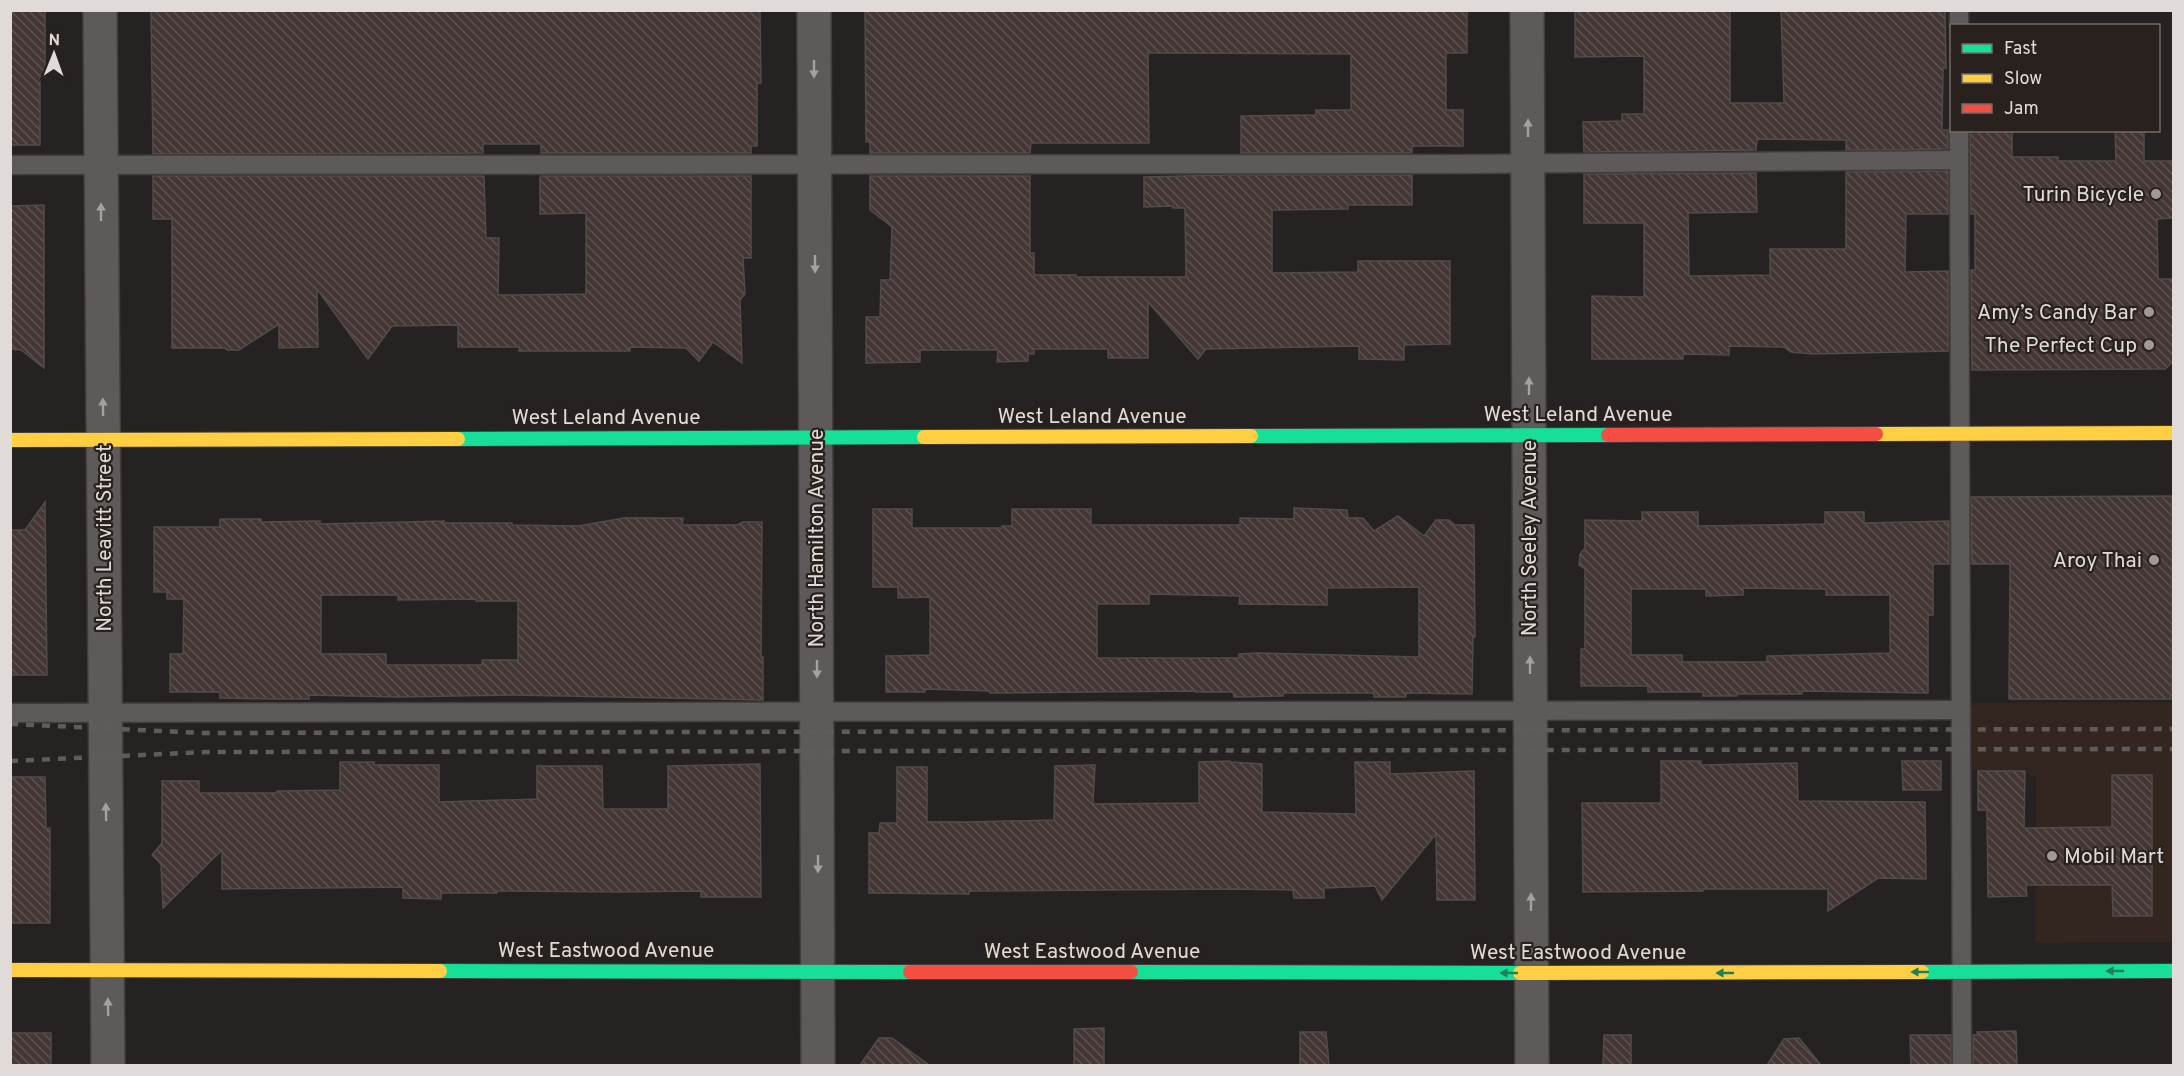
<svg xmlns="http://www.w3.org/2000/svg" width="2184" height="1076" viewBox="0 0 2184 1076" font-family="Overpass,sans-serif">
<defs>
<pattern id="building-back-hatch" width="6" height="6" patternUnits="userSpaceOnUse" patternTransform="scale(1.5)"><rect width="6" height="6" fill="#433634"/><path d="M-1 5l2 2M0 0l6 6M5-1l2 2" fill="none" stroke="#5e5251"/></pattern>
</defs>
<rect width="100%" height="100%" fill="#262221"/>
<path fill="#332621" d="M1961,703H2173V942L2035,943L2036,776L2028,775L2027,770H1961Z"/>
<g fill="url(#building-back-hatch)" stroke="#504c4b" stroke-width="1.5" fill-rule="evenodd">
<path d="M10,10H45V77H40V145H10Z"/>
<path d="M151,10H760L761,83H757V146H751V153H541V144H483V153L153,154Z"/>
<path d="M865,10H1460L1467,12V53H1446V110H1463V146H1412V153H1241V116L1316,115V110H1351V54L1163,53H1148L1149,143H1031L1030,153H870V142H866Z"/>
<path d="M1575,10H1730V103H1784L1781,10H1945L1946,68H1943L1942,130H1948V149L1846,150V140L1757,139L1756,150L1584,152L1583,122L1622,121V114H1644V56L1575,57Z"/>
<path d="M1970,130H2012V157H2058V161H2116L2115,130H2144V161H2173V218L2157,219L2158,279H2174V361L2165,369L1972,370L1971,270H1975V214H1971Z"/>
<path d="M1948,171V214H1906L1905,272L1948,271V351L1813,354L1791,352L1784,347L1729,346V355L1683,354V359H1592V296L1644,297V223H1584V174L1756,173L1757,212L1688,213L1689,276L1770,275V249H1846V172Z"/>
<path d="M1231,175H1412V205H1348V209L1272,210V273L1358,272V261H1450V344L1404,345V360L1359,359V346L1206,349L1198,359L1148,302V358H1108V349H1034V354H1028V361L997,362L998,350H920V362L866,363V317H880L881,280H890L892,227L870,210V176H1030V253H1034V275H1076V277H1186L1185,208H1173V206L1144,207V177Z"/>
<path d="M153,176H484L486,238H499L498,295L586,294V213L540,214V176H751V258H743L745,294L740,300L742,363L713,342L699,361L686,348L630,347V351H519V347H458V325L392,326L368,359L317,289L318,347L279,348V324L239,350H227L225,348H172V219H153Z"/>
<path d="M44,205V368L21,350L10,349V206Z"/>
<path d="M2172,496V699H2009L2010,564H1972L1971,497Z"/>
<path d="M45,502L47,675H10V530H25Z"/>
<path d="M1294,508L1347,510L1348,518H1363L1374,531L1398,516L1424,536L1436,520H1449L1455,525H1474L1475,637H1473L1472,694L1406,693V697H1374V693H1283V696L1234,697L1233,692H1196V691L990,693V691L925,689V692H886V656L930,655V597L898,598V587H873V509H912V528H1002V526H1012V509H1091V525H1240V518L1294,519ZM1419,587V657L1259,653L1239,654V658H1097V604H1149V594L1240,596L1239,604L1327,605V588Z"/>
<path d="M1642,512H1698V526L1825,524V512H1864V523L1949,521V564H1933V615H1928V693L1802,691V694H1737V696H1703V692H1648V686H1581V649H1585V569L1579,565L1580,554L1585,548V520L1642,521ZM1743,588L1826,589V595H1890V653L1767,656V662H1682V655H1631V589H1706V596L1743,595Z"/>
<path d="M624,518H683L682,525H737L743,522H762L761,657H763V700L515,695L399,697L309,695V699H276L220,698V692H170V654H183L184,599H167V592H154V527H220V519H261V522L320,521V524L444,521V523H512V525L578,526ZM321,595H398V600L476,599V601H518V660H482V665H386V654H321Z"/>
<path d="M1230,761V762L1262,764V812L1356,814L1355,762H1390V774L1474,771L1475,900H1437L1436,834L1382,900L1375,886L1324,888V898H1294L1293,890L1234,889L969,891V894L869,893V833H879L880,823H897V767H927V822H969L1054,820L1055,766L1095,765L1093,804L1199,803V762Z"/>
<path d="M1661,761H1701V765L1797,763L1798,801L1925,802L1926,879L1878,878L1828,911V889H1703V891L1583,892L1582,803H1661Z"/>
<path d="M1902,761H1941V790H1903Z"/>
<path d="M340,762H374V765H439V802L537,799V766H602L603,809H668V766L760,764L761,897H701V891L617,892L497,891V893H441V899L403,898V887L222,889V850L163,908L161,864L152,855L162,843V781H199V793H277V791L340,790Z"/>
<path d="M1978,771H2025L2024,828L2112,827V775H2152V916H2113L2112,885H2026L2027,896L1988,897L1987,810H1978Z"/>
<path d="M10,777H45L46,828H50V923H10Z"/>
<path d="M1104,1028V1065H1074V1029Z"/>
<path d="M2016,1031L2017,1065H1973V1035H1978L1977,1032Z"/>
<path d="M1300,1032H1326L1329,1065H1300Z"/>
<rect x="10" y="1033" width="41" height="32"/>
<path d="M1604,1035H1631V1065H1603Z"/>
<path d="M1910,1035H1951V1065H1911Z"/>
<path d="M879,1038H892L929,1065H860Z"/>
<path d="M1799,1038L1821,1065H1767L1784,1039Z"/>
</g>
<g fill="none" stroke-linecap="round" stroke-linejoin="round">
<defs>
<g id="lane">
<path d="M1959,10V26"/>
<path d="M1959,130L1962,1066"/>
<path d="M10,165L1477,164L1959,160"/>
<path d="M10,713L1961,710"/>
</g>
<g id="street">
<path d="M100,10L108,1066"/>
<path d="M814,10L818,1066"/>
<path d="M1527,10L1532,1066"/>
</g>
<g id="fast">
<path d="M1251,436L1608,435"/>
<path d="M458,439L924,437"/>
<path d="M440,971L910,972"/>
<path d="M1131,972L1520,973"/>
<path d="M1922,972L2174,971"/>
</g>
<g id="slow">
<path d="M1876,434L2174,433"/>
<path d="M924,437L1251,436"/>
<path d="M10,440L458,439"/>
<path d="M10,970L440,971"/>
<path d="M1520,973L1922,972"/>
</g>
<g id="jam">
<path d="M1608,435L1876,434"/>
<path d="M910,972H1131"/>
</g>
</defs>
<use href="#lane" stroke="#413d3c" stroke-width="21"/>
<use href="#street" stroke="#413d3c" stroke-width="36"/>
<use href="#fast" stroke="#413d3c" stroke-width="16"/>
<use href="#slow" stroke="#413d3c" stroke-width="16"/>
<use href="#jam" stroke="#413d3c" stroke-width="16"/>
<use href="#lane" stroke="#5d5a59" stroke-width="18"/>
<use href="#street" stroke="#5d5a59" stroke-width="33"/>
<use href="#fast" stroke="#16e098" stroke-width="14"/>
<use href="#slow" stroke="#ffcf43" stroke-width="14"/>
<use href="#jam" stroke="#f24e42" stroke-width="14"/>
<g stroke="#5f5c5b" stroke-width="4.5" stroke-dasharray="8 8" stroke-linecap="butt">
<path d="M10,724L204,733L2174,729"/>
<path d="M10,761L207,752L2174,749"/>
</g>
</g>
<defs><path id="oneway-solid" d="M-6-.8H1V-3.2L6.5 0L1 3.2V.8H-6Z" transform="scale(1.5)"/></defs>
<g fill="#a5a19f">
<use href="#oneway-solid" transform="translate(814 69) rotate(90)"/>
<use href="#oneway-solid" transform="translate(1528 128) rotate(-90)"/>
<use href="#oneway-solid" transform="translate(101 212) rotate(-90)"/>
<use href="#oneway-solid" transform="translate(815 264) rotate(90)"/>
<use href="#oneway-solid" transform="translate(1529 386) rotate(-90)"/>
<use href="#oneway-solid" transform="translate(103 407) rotate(-91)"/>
<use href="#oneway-solid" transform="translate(1530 665) rotate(-90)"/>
<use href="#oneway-solid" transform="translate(817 669) rotate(90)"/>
<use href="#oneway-solid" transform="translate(106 812) rotate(-91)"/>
<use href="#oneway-solid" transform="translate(818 864) rotate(90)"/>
<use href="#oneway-solid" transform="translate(1531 902) rotate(-90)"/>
<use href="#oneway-solid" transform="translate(108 1007) rotate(-91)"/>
</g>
<g fill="#20805b">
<use href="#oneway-solid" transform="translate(2115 971) rotate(180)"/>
<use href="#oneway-solid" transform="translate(1920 972) rotate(180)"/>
<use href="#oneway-solid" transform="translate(1509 973) rotate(180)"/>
<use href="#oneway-solid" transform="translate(1725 973) rotate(180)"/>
</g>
<g fill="#9f9a98" stroke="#29211e" stroke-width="2">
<circle cx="2156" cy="194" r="6"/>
<circle cx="2149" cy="312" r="6"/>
<circle cx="2149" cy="345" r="6"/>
<circle cx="2154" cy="560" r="6"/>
<circle cx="2052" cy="856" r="6"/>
</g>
<g text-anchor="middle" stroke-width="4.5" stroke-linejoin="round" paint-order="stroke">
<g font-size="21" fill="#e0dbd8" stroke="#29211e" text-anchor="end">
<text x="2144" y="201">Turin Bicycle</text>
<text x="2137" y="319">Amy’s Candy Bar</text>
<text x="2137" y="352">The Perfect Cup</text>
<text x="2142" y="567">Aroy Thai</text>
<text x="2064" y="863" text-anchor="start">Mobil Mart</text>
</g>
<g font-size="21" fill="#e0dbd8" stroke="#29211e">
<text x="1578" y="421">West Leland Avenue</text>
<text x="1092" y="423">West Leland Avenue</text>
<text x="606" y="424">West Leland Avenue</text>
<text transform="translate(104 538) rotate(-90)" y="7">North Leavitt Street</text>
<text transform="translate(816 538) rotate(-90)" y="7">North Hamilton Avenue</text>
<text transform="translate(1529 538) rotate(-90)" y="7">North Seeley Avenue</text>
<text x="606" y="957">West Eastwood Avenue</text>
<text x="1092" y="958">West Eastwood Avenue</text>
<text x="1578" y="959">West Eastwood Avenue</text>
</g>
</g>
<rect width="2184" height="1076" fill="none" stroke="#e0dbd8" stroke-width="24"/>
<rect x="1950" y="24" width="210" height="108" fill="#29211e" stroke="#726b68" stroke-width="1.5"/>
<rect x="1962" y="44" width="30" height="9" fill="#16e098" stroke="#726b68" stroke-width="1.5"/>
<text x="2004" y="54" font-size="18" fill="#e0dbd8">Fast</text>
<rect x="1962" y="74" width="30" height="9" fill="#ffcf43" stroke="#726b68" stroke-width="1.5"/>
<text x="2004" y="84" font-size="18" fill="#e0dbd8">Slow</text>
<rect x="1962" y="104" width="30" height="9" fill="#f24e42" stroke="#726b68" stroke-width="1.5"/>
<text x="2004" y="114" font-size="18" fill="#e0dbd8">Jam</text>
<g transform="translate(54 54) rotate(1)" stroke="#29211e" stroke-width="4.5" paint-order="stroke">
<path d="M0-4.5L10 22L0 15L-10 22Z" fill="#e0dbd8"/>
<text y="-9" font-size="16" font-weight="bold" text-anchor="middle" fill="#e0dbd8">N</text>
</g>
</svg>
